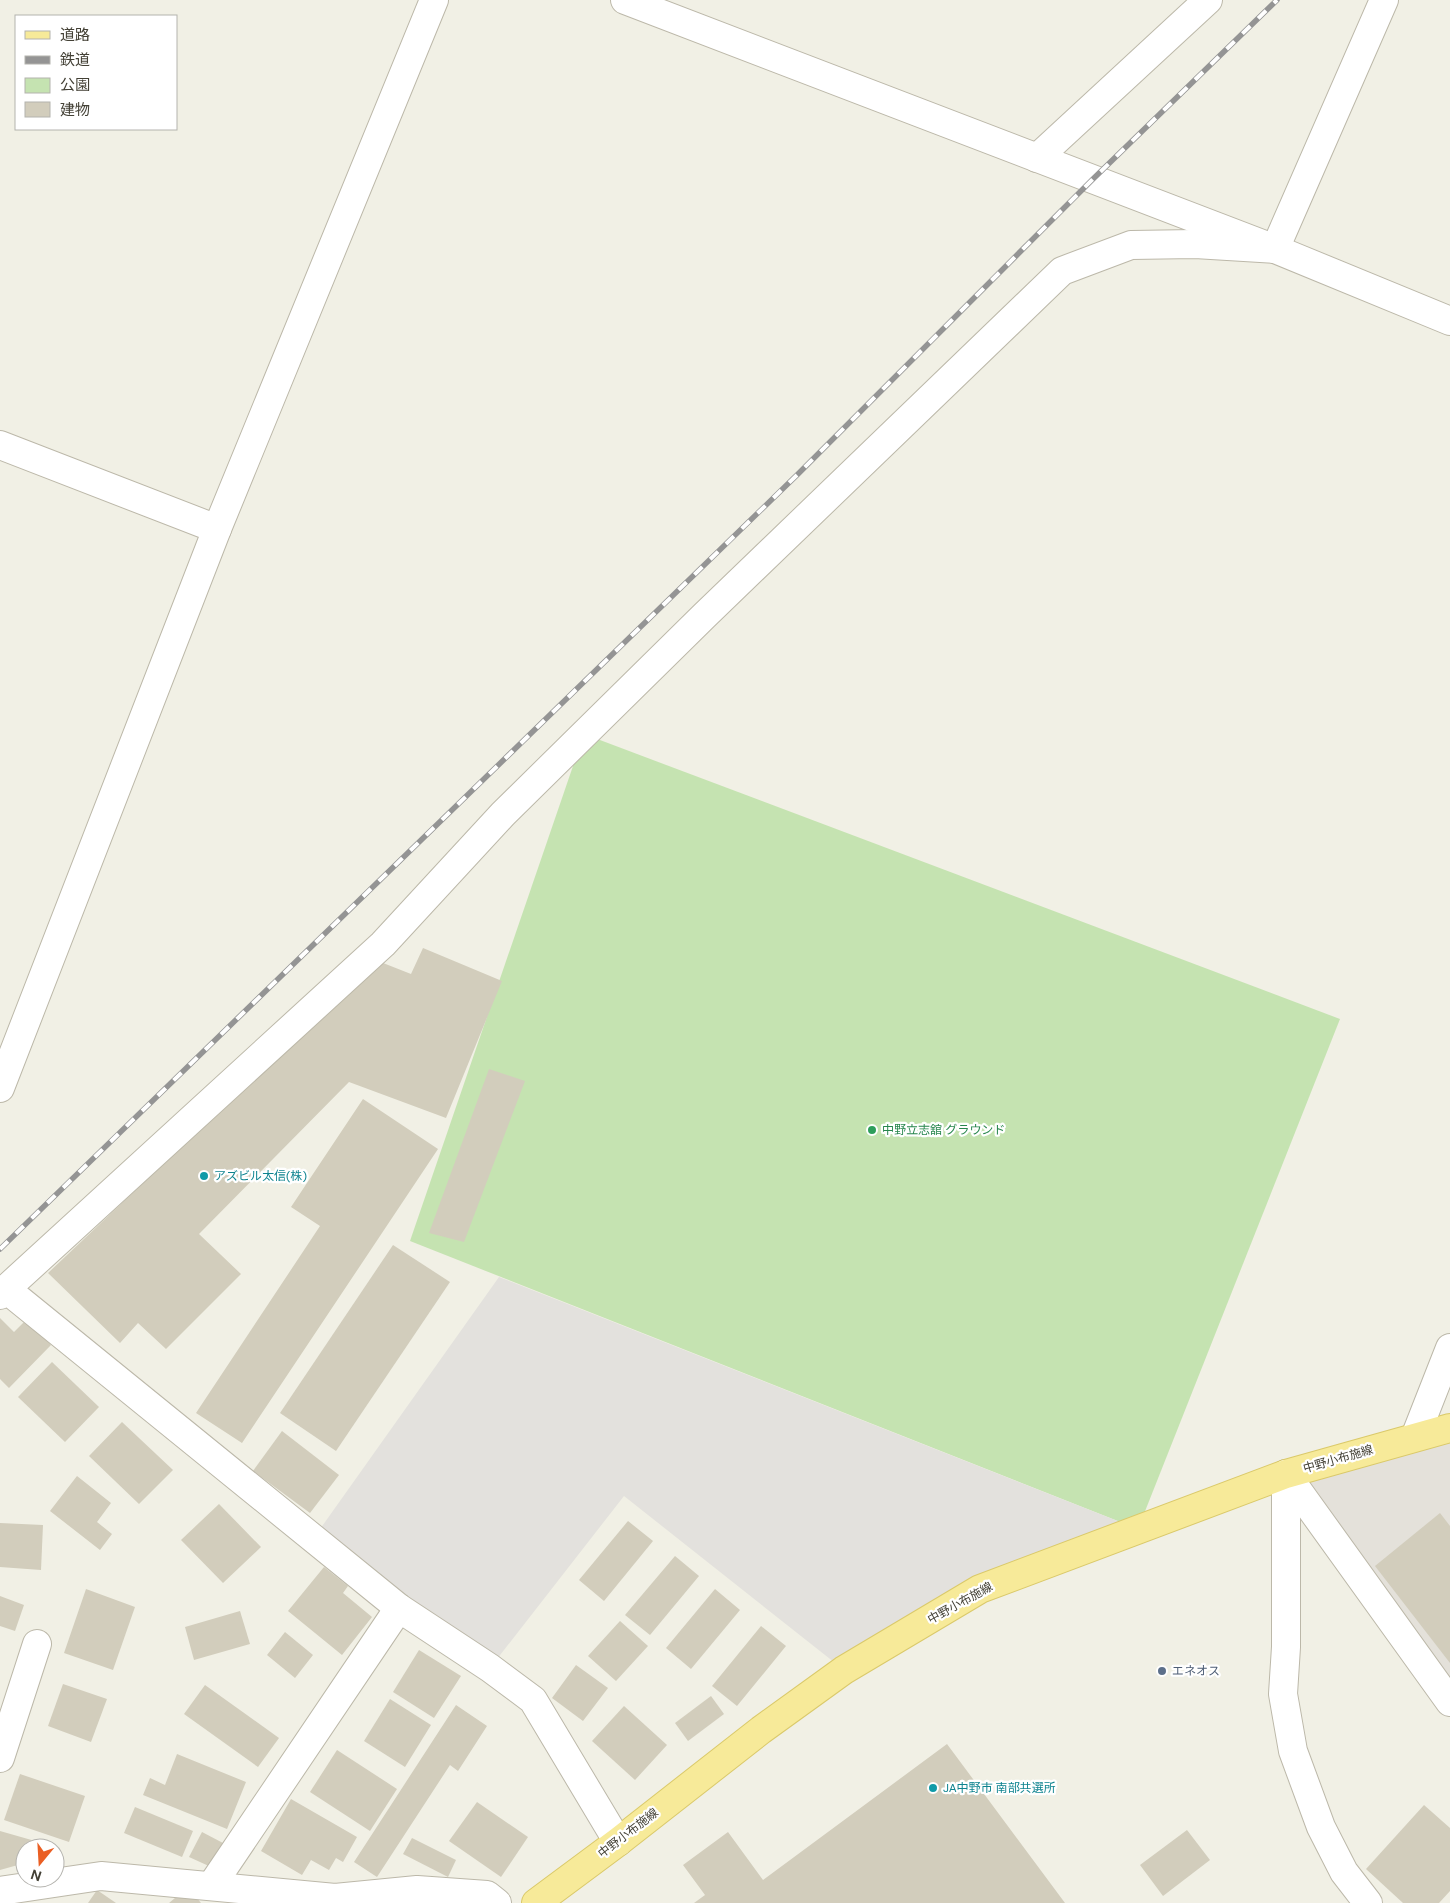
<svg xmlns="http://www.w3.org/2000/svg" width="1450" height="1903" viewBox="0 0 1450 1903" font-family="'DM Sans','Noto Sans JP',sans-serif">
<rect width="100%" height="100%" fill="#f1f0e5"/>
<path fill="#e4e1da" d="M1450,1428V1702L1286,1474Z"/>
<path fill="#c5e3b1" d="M584,734L1340,1019L1138,1529L410,1241Z"/>
<path fill="#e3e1dd" d="M499,1277L1138,1529L980,1589L844,1670L624,1496L490,1668L313,1539Z"/>
<g fill="#d2cdbc">
<path d="M423,948L502,981L446,1118L349,1082L199,1234L241,1274L166,1349L138,1323L120,1343L48,1273L378,961L411,974Z"/>
<path d="M489,1069L525,1081L464,1242L429,1233Z"/>
<path d="M363,1099L438,1149L242,1443L196,1413L320,1226L291,1207Z"/>
<path d="M393,1245L450,1282L336,1451L280,1413Z"/>
<path d="M0,1318L14,1332L26,1320L51,1345L9,1388L0,1379Z"/>
<path d="M52,1362L99,1407L65,1442L18,1397Z"/>
<path d="M122,1422L173,1470L139,1504L89,1456Z"/>
<path d="M282,1431L339,1475L310,1513L253,1471Z"/>
<path d="M77,1476L111,1503L97,1522L112,1534L100,1550L50,1511Z"/>
<path d="M219,1504L261,1547L223,1583L181,1540Z"/>
<path d="M1440,1513L1450,1526V1663L1375,1566Z"/>
<path d="M628,1521L653,1541L604,1601L579,1580Z"/>
<path d="M0,1523L43,1525L41,1570L0,1567Z"/>
<path d="M675,1556L699,1576L650,1635L625,1615Z"/>
<path d="M324,1567L348,1586L343,1593L372,1617L342,1655L288,1611Z"/>
<path d="M86,1589L135,1607L113,1670L64,1653Z"/>
<path d="M715,1589L740,1610L691,1669L666,1648Z"/>
<path d="M0,1596L24,1605L15,1631L0,1626Z"/>
<path d="M240,1611L250,1644L194,1660L185,1627Z"/>
<path d="M620,1621L648,1646L616,1681L588,1656Z"/>
<path d="M761,1626L786,1646L737,1706L712,1686Z"/>
<path d="M285,1632L313,1655L295,1678L267,1655Z"/>
<path d="M419,1650L461,1676L434,1718L393,1692Z"/>
<path d="M576,1665L608,1688L583,1721L552,1698Z"/>
<path d="M63,1684L107,1699L91,1742L48,1726Z"/>
<path d="M205,1685L279,1738L258,1767L184,1714Z"/>
<path d="M711,1696L724,1714L688,1741L675,1723Z"/>
<path d="M390,1699L431,1725L405,1767L364,1741Z"/>
<path d="M456,1705L487,1726L458,1771L450,1765L377,1877L354,1862Z"/>
<path d="M624,1706L667,1745L635,1780L592,1741Z"/>
<path d="M947,1744L1065,1903H694L705,1895L683,1865L728,1832L763,1880Z"/>
<path d="M337,1750L397,1789L370,1831L310,1792Z"/>
<path d="M177,1754L246,1782L227,1829L143,1795L150,1778L165,1785Z"/>
<path d="M20,1774L85,1796L69,1842L4,1820Z"/>
<path d="M291,1799L357,1837L343,1862L336,1858L329,1870L311,1860L302,1875L261,1851Z"/>
<path d="M477,1802L528,1837L501,1877L449,1841Z"/>
<path d="M1424,1805L1450,1828V1891L1439,1903H1403L1366,1869Z"/>
<path d="M135,1807L193,1831L182,1857L124,1833Z"/>
<path d="M1187,1830L1210,1860L1163,1896L1140,1865Z"/>
<path d="M0,1831L35,1841L33,1848H25V1863L0,1870Z"/>
<path d="M202,1832L223,1843L211,1867L189,1857Z"/>
<path d="M412,1838L456,1860L448,1877L403,1854Z"/>
<path d="M188,1887L201,1903H169Z"/>
<path d="M97,1890L116,1903H88Z"/>
</g>
<g fill="none" stroke-linecap="round" stroke-linejoin="round">
<defs>
<g id="minor">
<path d="M625,0L1275,249L1450,321"/>
<path d="M1037,158L1208,0"/>
<path d="M0,445L217,529"/>
<path d="M0,1088L217,529L434,0"/>
<path d="M6,1289L383,944L503,814L704,616L1062,271L1131,245L1195,244L1275,249L1384,0"/>
<path d="M0,1295L6,1289L399,1608L490,1668L533,1700L618,1842"/>
<path d="M1415,1437L1450,1348"/>
<path d="M1286,1474V1647L1283,1694L1293,1751L1321,1827L1344,1872L1368,1903"/>
<path d="M1286,1474L1450,1702"/>
<path d="M0,1758L37,1644"/>
<path d="M212,1885L399,1608"/>
<path d="M0,1891L101,1876L335,1898L417,1890L487,1895L497,1903"/>
</g>
<path id="major" d="M536,1903L618,1842L761,1730L844,1670L980,1589L1286,1474L1450,1428"/>
</defs>
<use href="#minor" stroke="#bcb8a9" stroke-width="30"/>
<use href="#major" stroke="#dac96a" stroke-width="30"/>
<use href="#minor" stroke="#fff" stroke-width="28"/>
<use href="#major" stroke="#f7ea99" stroke-width="28"/>
<defs>
<path id="rail" d="M0,1249L798,474L1093,179L1277,0"/>
</defs>
<use href="#rail" stroke="#949494" stroke-width="5.5"/>
<use href="#rail" stroke="#fff" stroke-width="4" stroke-dasharray="11" stroke-linecap="butt"/>
</g>
<circle fill="#2e9e5b" stroke="#fff" stroke-width="2" cx="872" cy="1130" r="5"/>
<g fill="#0f9aa8" stroke="#fff" stroke-width="2">
<circle cx="204" cy="1176" r="5"/>
<circle cx="933" cy="1788" r="5"/>
</g>
<circle fill="#5c6f8a" stroke="#fff" stroke-width="2" cx="1162" cy="1671" r="5"/>
<g text-anchor="middle" stroke-width="4.5" stroke-linejoin="round" paint-order="stroke">
<g font-size="12" fill="#27864d" stroke="#fff" text-anchor="start">
<text x="882" y="1134">中野立志舘 グラウンド</text>
</g>
<g font-size="12" fill="#0d838f" stroke="#fff" text-anchor="start">
<text x="214" y="1180">アズビル太信(株)</text>
<text x="943" y="1792">JA中野市 南部共選所</text>
</g>
<g font-size="12" fill="#434035" stroke="#fff">
<text transform="translate(1338 1459) rotate(-16)" y="4">中野小布施線</text>
<text transform="translate(960 1603) rotate(-29)" y="4">中野小布施線</text>
<text transform="translate(628 1833) rotate(-38)" y="4">中野小布施線</text>
</g>
<g font-size="12" fill="#4e5e75" stroke="#fff" text-anchor="start">
<text x="1172" y="1675">エネオス</text>
</g>
</g>
<rect x="15" y="15" width="162" height="115" fill="#ffffff" stroke="#b4b3ae"/>
<rect x="25" y="31" width="25" height="8" fill="#f7ea99" stroke="#b4b3ae"/>
<text x="60" y="40" font-size="15" fill="#434035">道路</text>
<rect x="25" y="56" width="25" height="8" fill="#949494" stroke="#b4b3ae"/>
<text x="60" y="65" font-size="15" fill="#434035">鉄道</text>
<rect x="25" y="78" width="25" height="15" fill="#c5e3b1" stroke="#b4b3ae"/>
<text x="60" y="90" font-size="15" fill="#434035">公園</text>
<rect x="25" y="102" width="25" height="15" fill="#d2cdbc" stroke="#b4b3ae"/>
<text x="60" y="115" font-size="15" fill="#434035">建物</text>
<g transform="translate(40 1863) rotate(198)"><circle r="24" fill="#ffffff" stroke="#b4b3ae"/>
<path d="M0-4L9 19L0 12L-9 19Z" fill="#ea5f24"/>
<text y="-8" font-size="14" font-weight="bold" text-anchor="middle" fill="#434035">N</text>
</g>
</svg>
